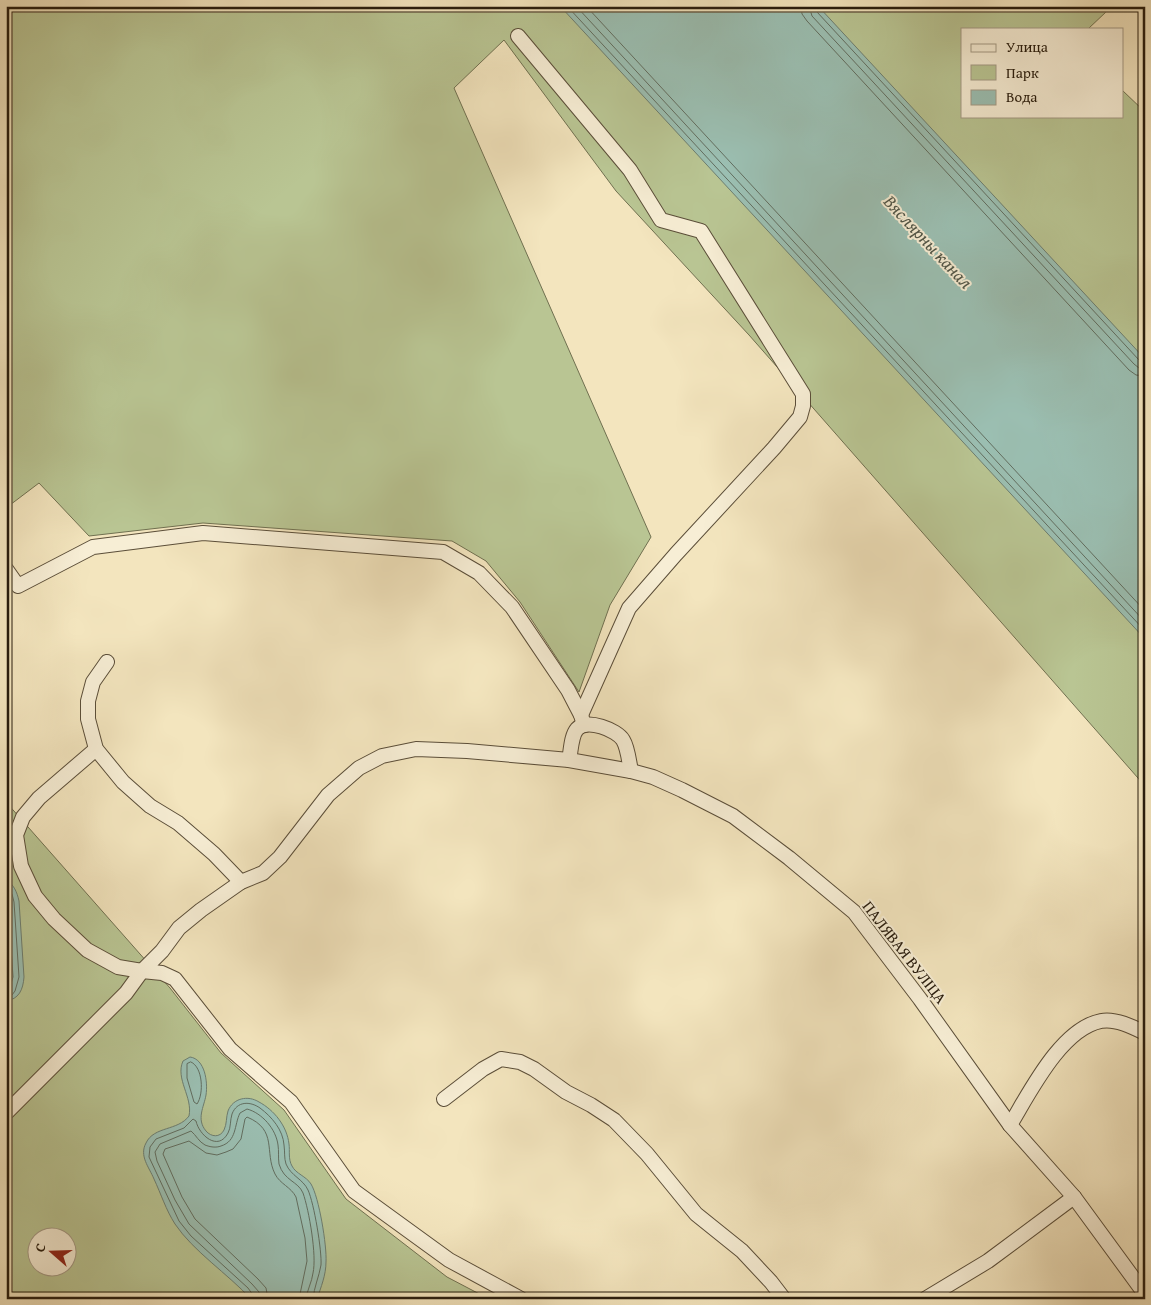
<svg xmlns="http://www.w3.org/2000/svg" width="1151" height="1305" viewBox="0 0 1151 1305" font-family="'Gentium Book Plus',serif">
<rect width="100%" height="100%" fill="#f3e5be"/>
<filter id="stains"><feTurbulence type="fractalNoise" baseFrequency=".004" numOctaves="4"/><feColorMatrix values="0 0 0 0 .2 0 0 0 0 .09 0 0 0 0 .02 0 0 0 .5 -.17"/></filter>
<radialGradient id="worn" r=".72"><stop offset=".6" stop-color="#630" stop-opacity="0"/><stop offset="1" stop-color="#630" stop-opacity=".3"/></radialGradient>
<g fill="#b9c593" stroke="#707050" fill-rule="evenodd">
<path d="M6,6H1103L1107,11L1088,29H962V116H1122V90L1145,112V786L749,335L616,191L504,40L454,88L651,537L610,605L579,692L520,602L486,561L452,541L203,523L89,536L39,483L6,508Z"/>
<path d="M6,802L170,988L221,1053L284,1110L346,1199L447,1277L489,1299H6ZM38,1238H68V1268H38Z"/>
</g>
<g fill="#9bbfb2" stroke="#6d7e70">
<path d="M560,6H818L1145,359V639Z"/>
<path d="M6,879C14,885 17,892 19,901L24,977C23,990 19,999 6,1001Z"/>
<path d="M190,1057C205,1059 208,1082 206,1095C204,1107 196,1119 206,1131C211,1137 220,1138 224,1130C227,1124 226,1117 228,1111C233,1098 248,1095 259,1102C274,1110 287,1126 289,1144C290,1151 288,1159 292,1166C296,1174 306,1176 311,1184C319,1197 327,1246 326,1262C326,1275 321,1287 317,1299H251C228,1274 193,1251 175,1224C166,1210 161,1194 154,1179C149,1167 139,1156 146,1143C154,1126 178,1131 189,1116C193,1097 175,1079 183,1061Z"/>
</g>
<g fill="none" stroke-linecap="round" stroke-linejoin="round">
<g stroke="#626e60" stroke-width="1">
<path d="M567,6L1145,631"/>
<path d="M576,6L1145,622"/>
<path d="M586,6L1145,611"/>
<path d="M801,6L802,14L807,21L1129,370L1136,375L1145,376"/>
<path d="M809,6L812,16L1134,364L1139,368H1145"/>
<path d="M815,6L817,12L1139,360L1145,362"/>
<path d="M6,886L12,894L14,902L19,977L15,991L12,995L6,996"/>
<path d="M6,897L8,903L13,977L10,987L6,990"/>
<path d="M191,1062C203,1067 204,1094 197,1104L194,1102L187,1078V1064Z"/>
<path d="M254,1299L253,1295L248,1288L191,1236L179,1221L149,1157L150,1147L156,1139L184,1128L193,1119L196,1121C199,1135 218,1152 228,1133C231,1128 230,1120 232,1114C237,1101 250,1101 260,1108C272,1117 283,1130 284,1145C285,1152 284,1158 286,1164C291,1176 303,1179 308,1190C314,1203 322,1251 321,1265C319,1277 314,1287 313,1299"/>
<path d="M260,1299L259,1292L252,1284L189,1224L175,1200L157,1161L155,1152L160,1144L191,1131C196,1135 199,1142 205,1145C210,1147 216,1148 221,1146C237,1141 234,1125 240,1113L247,1109C262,1113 276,1129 278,1145C279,1151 278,1157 279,1164C284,1181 298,1181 303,1193C309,1210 317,1256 313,1273C312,1282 307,1290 306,1299"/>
<path d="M268,1299L266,1288L258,1279L195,1219L182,1197L163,1154L165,1149L189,1141L206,1153L217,1155L226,1152L233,1149L241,1139L245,1119L247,1117C278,1130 264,1152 275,1174C280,1184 291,1187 296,1197L305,1238L307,1261L299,1299"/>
</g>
<defs>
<g id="street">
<path d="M518,36L630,170L661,220L701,231L803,394V406L800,417L774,448L676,554L629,608L581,715"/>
<path d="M6,569L18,586L93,547L203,533L443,552L479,573L512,607L568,690L581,715L584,725"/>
<path d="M107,662L93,682L88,701V719L96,749L123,782L150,806L178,823L214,854L241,882"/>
<path d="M569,760C571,751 571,736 577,729C587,718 617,730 623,740C628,748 629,762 631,771"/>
<path d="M444,1099L483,1069L501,1059L520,1062L534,1069L566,1092L591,1105L614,1120L647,1154L696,1214L742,1251L771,1282L784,1299"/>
<path d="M6,1113L126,993L142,971L118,967L87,950L54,919L35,896L21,866L16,835L23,817L39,798L96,749"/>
<path d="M1010,1125C1030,1092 1061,1029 1101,1021C1115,1018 1133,1027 1145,1033"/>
<path d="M521,1299L449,1260L354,1191L291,1102L230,1049L175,979L162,973L142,971L162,951L179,928L201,910L241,882L263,873L280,857L328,795L359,768L382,756L416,749L467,751L569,760L631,771L653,777L682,790L733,816L789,858L854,912L920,999L1010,1125L1074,1197L1145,1294"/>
<path d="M925,1299L988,1261L1074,1197"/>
</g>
</defs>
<use href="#street" stroke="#5b4e39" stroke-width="16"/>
<use href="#street" stroke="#f7eed5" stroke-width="14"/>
</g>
<g text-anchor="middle" stroke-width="4" stroke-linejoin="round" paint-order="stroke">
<g font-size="16" fill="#281c0d" stroke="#f7eed5">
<text transform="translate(905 952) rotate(52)" y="6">ПАЛЯВАЯ ВУЛІЦА</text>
</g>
<g font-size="18" font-style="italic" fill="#505547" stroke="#f7eed5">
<text transform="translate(928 242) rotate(47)" y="6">Вяслярны канал</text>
</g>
</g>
<rect width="1151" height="1305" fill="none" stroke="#f3e5be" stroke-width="25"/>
<rect x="8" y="8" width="1136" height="1290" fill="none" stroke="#281c0d" stroke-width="2.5"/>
<rect x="12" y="12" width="1126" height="1280" fill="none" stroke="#281c0d"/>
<rect x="961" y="28" width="162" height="90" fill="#f7eed5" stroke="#a49a85"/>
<rect x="971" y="44" width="25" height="8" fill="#f7eed5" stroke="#a49a85"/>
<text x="1006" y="52" font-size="15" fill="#281c0d">Улица</text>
<rect x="971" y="65" width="25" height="15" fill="#b9c593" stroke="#a49a85"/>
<text x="1006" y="78" font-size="15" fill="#281c0d">Парк</text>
<rect x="971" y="90" width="25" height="15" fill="#9bbfb2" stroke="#a49a85"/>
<text x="1006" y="102" font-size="15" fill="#281c0d">Вода</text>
<g transform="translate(52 1252) rotate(290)"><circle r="24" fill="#f7eed5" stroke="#a49a85"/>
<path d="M0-4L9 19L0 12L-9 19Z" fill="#8f2418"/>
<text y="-8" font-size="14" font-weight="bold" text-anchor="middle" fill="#281c0d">С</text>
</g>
<rect width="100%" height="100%" filter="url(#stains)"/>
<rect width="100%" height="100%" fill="url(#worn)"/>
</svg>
